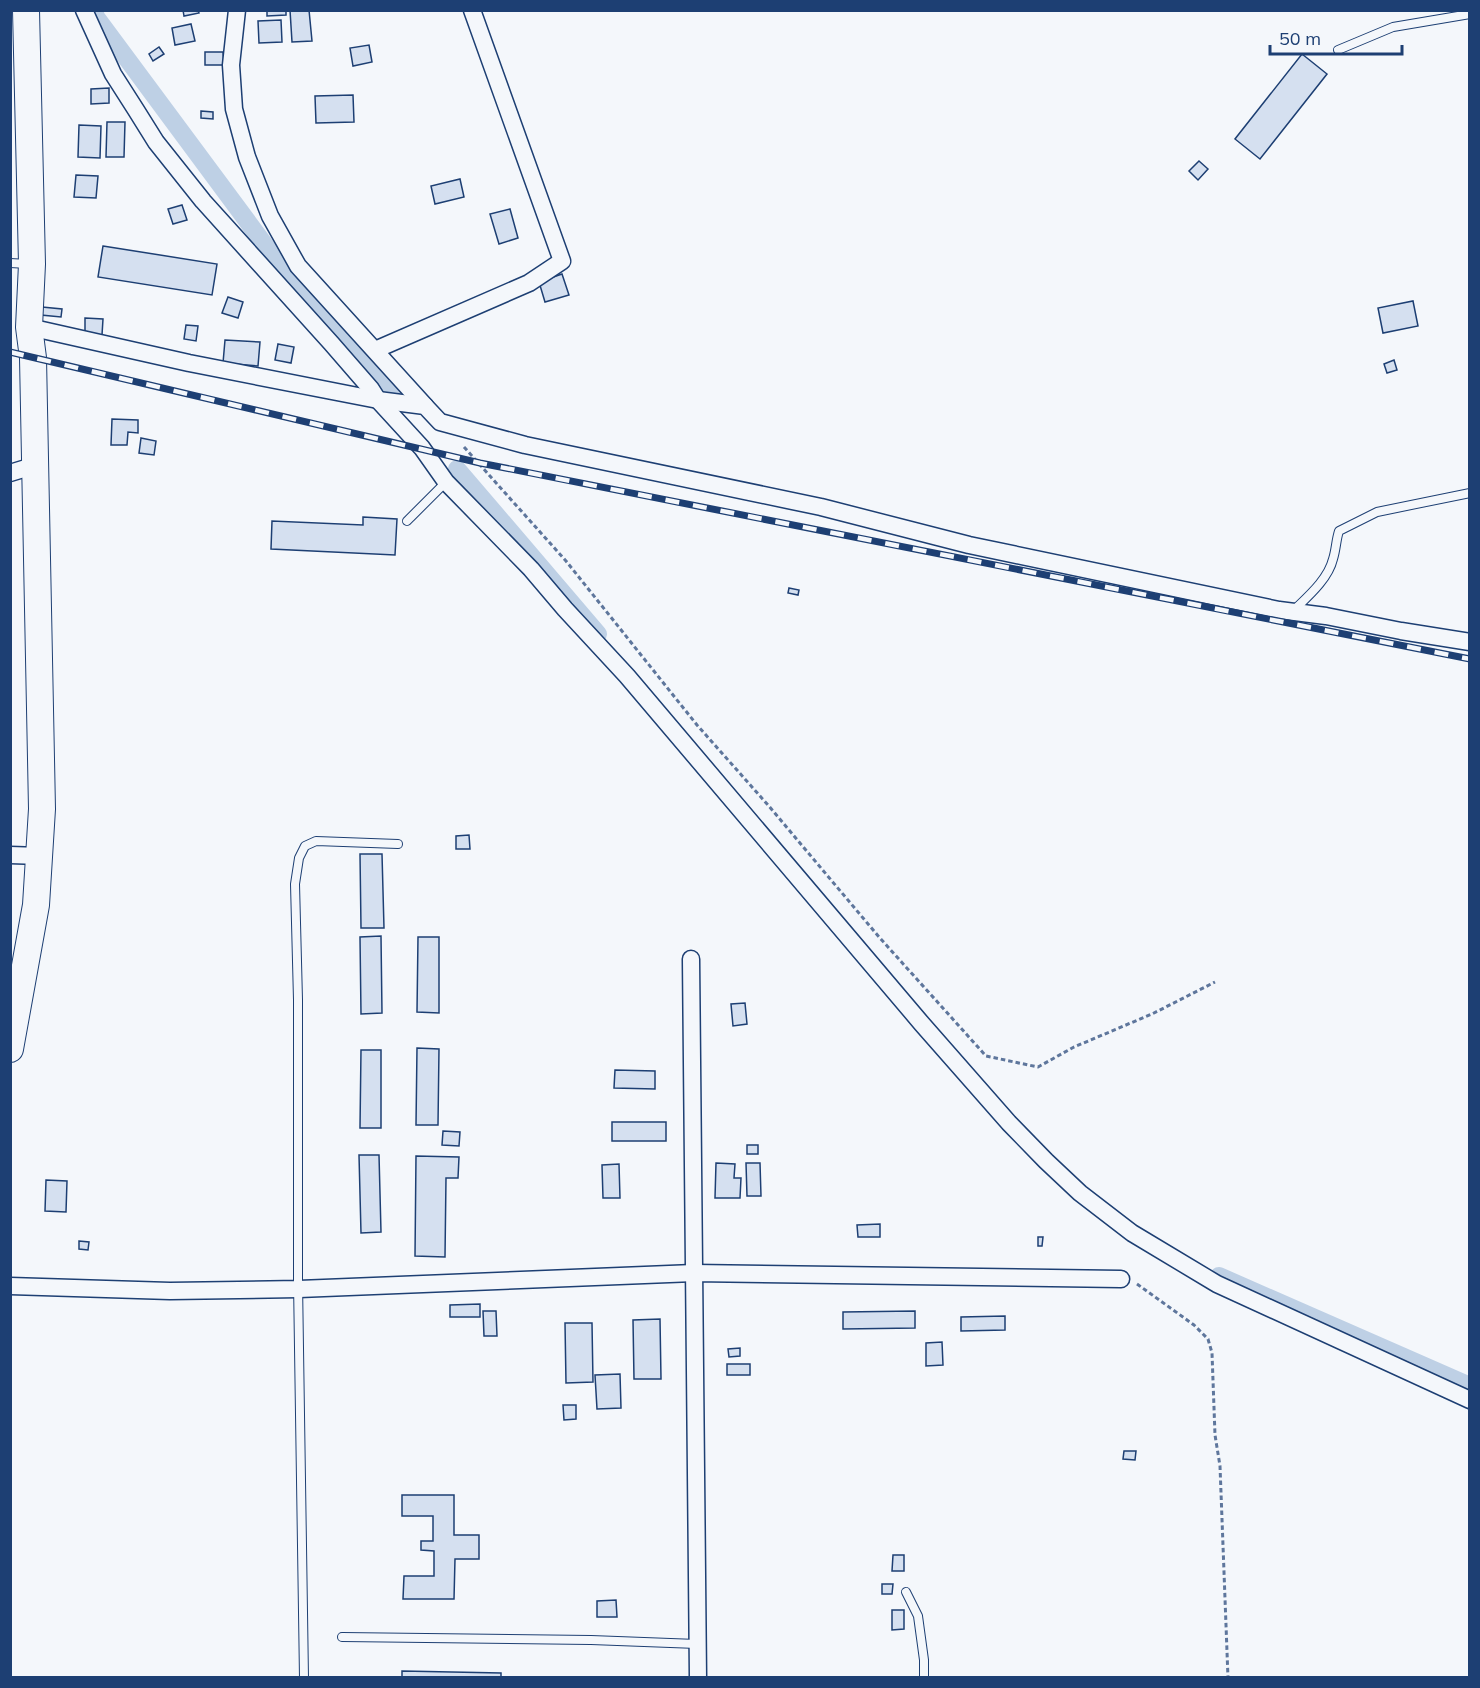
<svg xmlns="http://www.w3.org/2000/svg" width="1480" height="1688" viewBox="0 0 1480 1688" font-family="Mulish,sans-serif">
<rect width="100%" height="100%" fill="#f4f7fb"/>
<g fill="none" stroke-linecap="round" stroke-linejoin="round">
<g stroke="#bed0e5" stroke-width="18">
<path d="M94,10L96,17L279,264L393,389"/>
<path d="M457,469L598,634"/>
<path d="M1219,1276L1470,1386"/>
</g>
</g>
<g fill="#d5e0f0" stroke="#1d3f73" stroke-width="1.5">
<path d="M183,10H198L199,13L184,16Z"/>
<path d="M267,10H286V15L267,16Z"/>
<path d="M290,10H309L312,41L292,42Z"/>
<path d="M281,20L282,42L259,43L258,21Z"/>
<path d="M191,24L195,41L175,45L172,28Z"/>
<path d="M369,45L372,62L353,66L350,48Z"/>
<path d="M159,47L164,54L153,61L149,54Z"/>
<path d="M205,52H223L224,65H205Z"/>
<path d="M1302,54L1327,74L1260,159L1235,139Z"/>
<path d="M109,88V103L91,104V89Z"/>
<path d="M353,95L354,122L316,123L315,96Z"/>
<path d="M201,111L213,112V119L201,118Z"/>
<path d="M107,122H125L124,157H106Z"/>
<path d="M79,125L101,126L100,158L78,157Z"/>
<path d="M1199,161L1208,169L1198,180L1189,171Z"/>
<path d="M76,175L98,176L96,198L74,197Z"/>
<path d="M460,179L464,197L435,204L431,186Z"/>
<path d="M182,205L187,220L173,224L168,209Z"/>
<path d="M510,209L518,238L499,244L490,214Z"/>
<path d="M103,246L217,264L212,295L98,277Z"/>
<path d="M562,274L569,295L545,302L539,282Z"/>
<path d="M228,297L243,302L238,318L222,313Z"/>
<path d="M1413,301L1418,326L1383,333L1378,308Z"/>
<path d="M42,307L62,309L61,317L41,315Z"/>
<path d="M85,318L103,319L102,335L85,334Z"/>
<path d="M186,325L198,326L196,341L184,339Z"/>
<path d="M225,340L260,342L258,366L223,363Z"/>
<path d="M278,344L294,347L291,363L275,360Z"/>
<path d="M1394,360L1397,370L1387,373L1384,364Z"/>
<path d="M112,419L138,420V433L128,432L127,445H111Z"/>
<path d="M141,438L156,441L154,455L139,453Z"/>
<path d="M363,517L397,519L395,555L271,549L272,521L363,525Z"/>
<path d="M789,588L799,590L798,595L788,593Z"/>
<path d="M469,835L470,849H456V836Z"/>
<path d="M360,854H382L384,928H361Z"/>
<path d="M381,936L382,1013L361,1014L360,937Z"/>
<path d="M418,937H439V1013L417,1012Z"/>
<path d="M745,1003L747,1024L733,1026L731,1004Z"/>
<path d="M417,1048L439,1049L438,1125H416Z"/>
<path d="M361,1050H381V1128H360Z"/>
<path d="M615,1070L655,1071V1089L614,1088Z"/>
<rect x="612" y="1122" width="54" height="19"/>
<path d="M443,1131L460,1132L459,1146L442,1145Z"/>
<rect x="747" y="1145" width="11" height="9"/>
<path d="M359,1155H379L381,1232L361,1233Z"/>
<path d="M416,1156L459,1157L458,1178H446L445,1257L415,1256Z"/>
<path d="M716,1163L735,1164L734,1178H741L740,1198H715Z"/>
<path d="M746,1163H760L761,1196H747Z"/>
<path d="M619,1164L620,1198H603L602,1165Z"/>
<path d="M46,1180L67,1181L66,1212L45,1211Z"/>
<path d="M880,1224V1237H858L857,1225Z"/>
<path d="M1038,1237H1043L1042,1246H1038Z"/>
<path d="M79,1241L89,1242L88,1250L79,1249Z"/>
<path d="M480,1304V1317H450V1305Z"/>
<path d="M483,1311H496L497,1336H484Z"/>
<path d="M915,1311V1328L843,1329V1312Z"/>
<path d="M1005,1316V1330L961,1331V1317Z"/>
<path d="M660,1319L661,1379H634L633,1320Z"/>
<path d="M565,1323H592L593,1382L566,1383Z"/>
<path d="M942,1342L943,1365L926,1366V1343Z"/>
<path d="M740,1348V1356L729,1357L728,1349Z"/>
<rect x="727" y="1364" width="23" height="11"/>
<path d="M620,1374L621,1408L597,1409L595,1375Z"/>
<path d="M563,1405H576V1419L564,1420Z"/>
<path d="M1124,1451H1136L1135,1460L1123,1459Z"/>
<path d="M402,1495H454V1535H479V1559H455L454,1599H403L404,1576H434V1551L421,1550V1541H433V1516H402Z"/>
<path d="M893,1555H904V1571H892Z"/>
<path d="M882,1584H893L892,1594H882Z"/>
<path d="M616,1600L617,1617H597V1601Z"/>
<path d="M892,1610H904V1629L892,1630Z"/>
<path d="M402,1671L501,1673V1678H402Z"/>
</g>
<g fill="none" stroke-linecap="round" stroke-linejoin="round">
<defs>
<g id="service">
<path d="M1338,50L1393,27L1470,14"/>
<path d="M10,263L28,264"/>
<path d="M407,521L446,482"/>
<path d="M1292,612C1306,598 1328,580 1333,559C1336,550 1336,540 1339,531L1377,512L1470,493"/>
<path d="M906,1592L918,1616L924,1660V1678"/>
<path d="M342,1637L591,1640L697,1644"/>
<path d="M304,1678L298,1282V1000L295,884L299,858L305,846L316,841L398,844"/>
</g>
<g id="minor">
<path d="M84,10L113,74L136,110L156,142L203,201L331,343L371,389L378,400L422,448L446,482L531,569L565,609L627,676L922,1024L1009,1123L1046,1161L1080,1193L1132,1233L1217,1284L1470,1400"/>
<path d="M237,10L231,65L234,109L247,157L270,216L298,266L425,406"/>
<path d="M29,327L189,363L378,400L425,406L440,422L525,445L821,507L969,545L1279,610L1326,616L1401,631L1470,642"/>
<path d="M375,350L529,283L562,261L472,10"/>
<path d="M10,473L36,465"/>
<path d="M10,855L40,856"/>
<path d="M691,959L698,1678"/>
<path d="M10,1286L170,1291L299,1289L694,1273L1121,1279"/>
</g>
<path id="primary" d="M10,1049L36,905L42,809L33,358L29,327L32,264L26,10"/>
</defs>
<use href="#service" stroke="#1d3f73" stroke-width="10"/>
<use href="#minor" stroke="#1d3f73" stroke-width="19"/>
<use href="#primary" stroke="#1d3f73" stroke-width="28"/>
<g stroke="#5e769c" stroke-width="3" stroke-dasharray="4.5 3" stroke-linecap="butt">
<path d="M464,447L566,561L697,725L768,805L879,937L986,1056L1038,1067L1074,1047L1152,1014L1215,982"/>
<path d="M1137,1284L1194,1325L1208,1339L1212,1353L1215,1435L1220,1466L1228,1678"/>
</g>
<use href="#service" stroke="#f4f7fb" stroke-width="8"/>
<use href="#minor" stroke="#f4f7fb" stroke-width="16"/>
<use href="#primary" stroke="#f4f7fb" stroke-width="26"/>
<defs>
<path id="rail" d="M10,352L480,463L1470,659"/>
</defs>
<use href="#rail" stroke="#1d3f73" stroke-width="7"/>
<use href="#rail" stroke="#f4f7fb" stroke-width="4.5" stroke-dasharray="14" stroke-linecap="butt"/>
</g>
<rect width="1480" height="1688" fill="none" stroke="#1d3f73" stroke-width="24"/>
<path d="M1270 45v9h132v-9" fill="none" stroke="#1d3f73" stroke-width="3"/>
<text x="1279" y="45" font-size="18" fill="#1d3f73" stroke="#f4f7fb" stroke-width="4.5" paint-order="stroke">50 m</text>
</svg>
